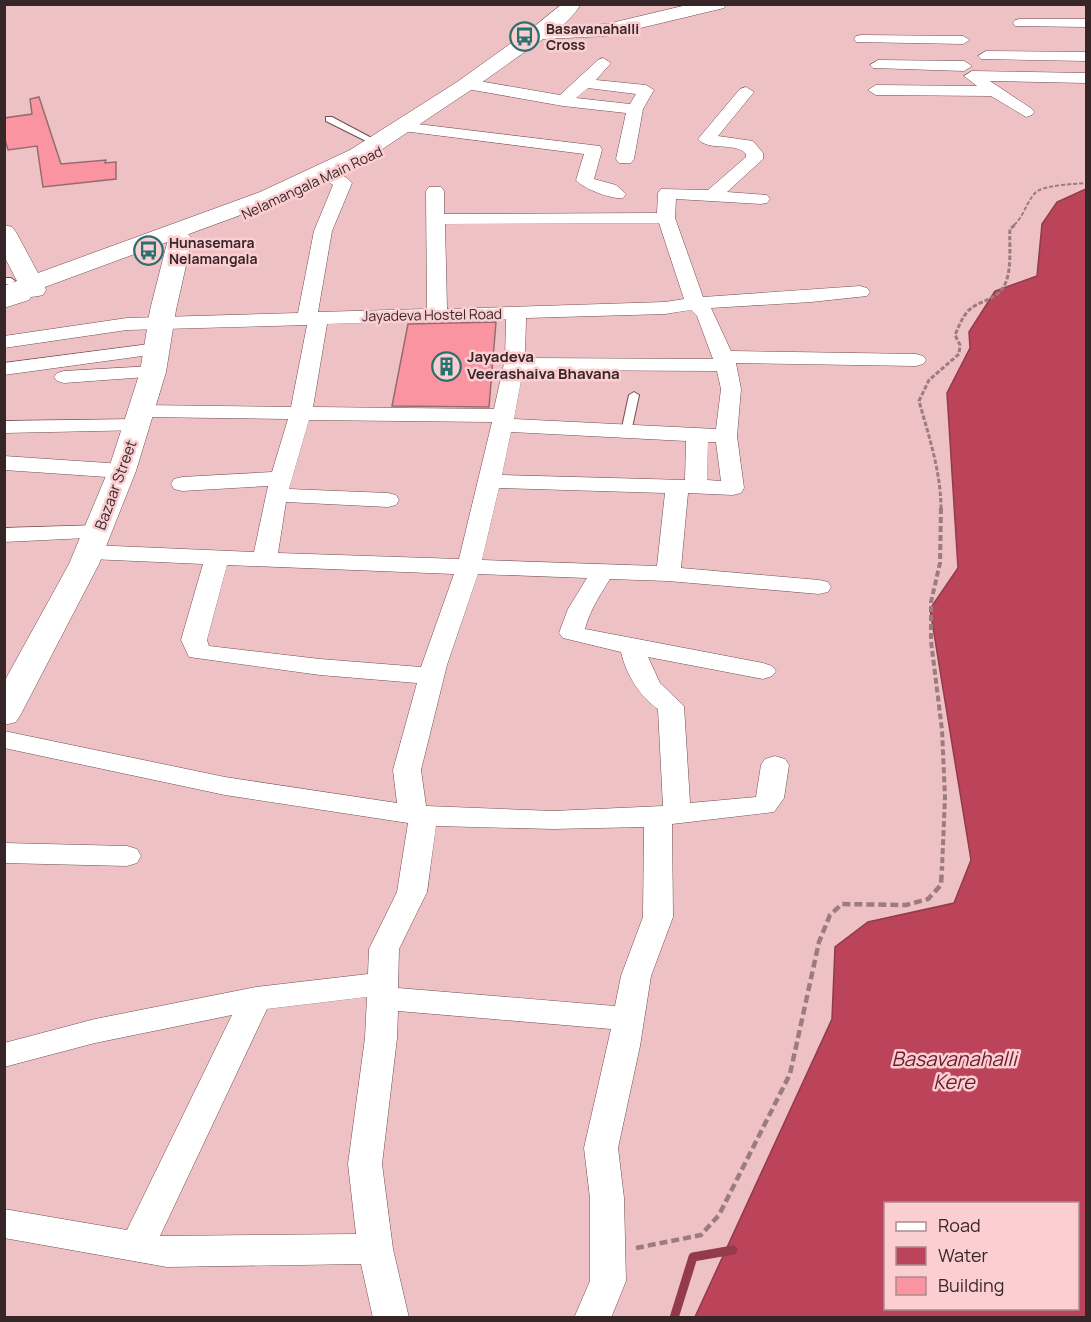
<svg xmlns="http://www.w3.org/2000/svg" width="1091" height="1322" viewBox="0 0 1091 1322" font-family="Manrope,sans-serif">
<rect width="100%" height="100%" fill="#eec1c5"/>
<path fill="#bb435a" stroke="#933a4b" stroke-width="1.5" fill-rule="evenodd" d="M1086,189V1317H695L832,1019L835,947L868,922L954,903L971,860L930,609L958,568L947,393L970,348L969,332L995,291L1037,276L1042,224L1057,202ZM886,1204H1078V1308H886Z"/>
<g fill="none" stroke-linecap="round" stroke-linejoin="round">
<path stroke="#933a4b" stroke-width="9" d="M674,1318L693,1257L733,1250"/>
</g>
<g fill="#fb94a1" stroke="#946c70" stroke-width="1.5">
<path d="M39,97L61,164L106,160L105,163L116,162V179L43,187L37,146L8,150L4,136V118L32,114L30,99Z"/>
<path d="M496,322L489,407L392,406L408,324Z"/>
</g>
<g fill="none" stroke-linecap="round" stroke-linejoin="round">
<defs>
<g id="lane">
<path d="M326,117H332L381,143L374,145L326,121Z"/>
<path d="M4,278H11L15,281L11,284H4Z"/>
<path d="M634,392L639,395L631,432L626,435L621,432L629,395Z"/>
</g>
<g id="street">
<path d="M1020,19H1086V27L1015,26L1013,23L1015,20Z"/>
<path d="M861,35L963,36L970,40L963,44L856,42L854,39L856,36Z"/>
<path d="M986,51L1086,52V61L981,59L978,56Z"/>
<path d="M603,58L611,63L596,80L646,85L654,90L643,109L634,159L631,163H619L616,159L626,113L563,106L467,89L459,84L467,79L560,95L598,60ZM588,88L636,94L630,104L576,98Z"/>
<path d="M878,60L964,61L972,66L964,71L873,68L870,65Z"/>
<path d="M972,71L1086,73V83L990,81L1032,109L1034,112L1032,115L1026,117L991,96L876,95L868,90L876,85L977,86L964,76Z"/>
<path d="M746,87L754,92L718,136L753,141L763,153V159L727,192L767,195L770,199L767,203L761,204L676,199L675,218L703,297L860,286L867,288L870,292L867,296L811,302L711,308L731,351L916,354L923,356L926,360L923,364L916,366L736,363L741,389L737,436L744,488L741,493L733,495L688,493L681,568L819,580L828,582L831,587L828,592L819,594L668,581L610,579C600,595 590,610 585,629L763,663L772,666L776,671L772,676L763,679L648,657L660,683L684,706L690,803L756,797L761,765L765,759L775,756L785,759L789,765L784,798L774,812L672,824L673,917L651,976L640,1046L618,1148L624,1198L626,1281L611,1318H574L590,1281V1198L584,1148L611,1029L398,1011L397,1038L382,1164L393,1249L409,1318H373L361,1264L167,1267L4,1238V1209L127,1230L232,1015L95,1043L4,1067V1043L95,1019L256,987L368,974L369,949L397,892L408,823L225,795L4,748V731L225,777L397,803L393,770L417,683L320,675L189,657L181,640L203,564L90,559L82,557L78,552L82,547L90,545L254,552L268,486L182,491L174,489L171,484L174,479L182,477L272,472L288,419L142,417L134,416L131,411L134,406L142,405L291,407L307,325L127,330L4,348V336L127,318L298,313L314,231L333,185L321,177L324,173C333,171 346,175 352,183L332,231L318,312L427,309L426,191L429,187H441L444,191V214L657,213L658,193L661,189L708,190L746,157V154C734,141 709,152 698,139L740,89ZM659,223L684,299L665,302L447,309L445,224ZM691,310L697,316L713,359L525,358L526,318L665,314ZM506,319L505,359L494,409L313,407L327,324ZM523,370L717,371L721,389L716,429L514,419ZM309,420L492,422L459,559L278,553L286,502L388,507L396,505L399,500L396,495L388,493L289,489ZM511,432L686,441L685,480L502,475ZM708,442H716L721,481L707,480ZM499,488L665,493L657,566L482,560ZM227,565L454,574L421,667L320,659L209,646L207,640ZM478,574L587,578L568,609L559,633L563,638L621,652C626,674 639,696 658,709L663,806L553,811L426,806L421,770L447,665ZM436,826L553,829L644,827L643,917L621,976L615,1006L398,988L399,949L427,892ZM367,997L365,1038L348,1164L356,1234L160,1236L267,1009Z"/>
<path d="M401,122L600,146L602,150L594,179L616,185L626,194L623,198C614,200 583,189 576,180L584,154L395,130L393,127Z"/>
<path d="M157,343L164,345L167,349L164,353L4,375V363Z"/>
<path d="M153,366L160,368L163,372L160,376L64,383L57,381L54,377L57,373L64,371Z"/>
<path d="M137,419L145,420L148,425L145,430L4,433V421Z"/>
<path d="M4,456L122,464L130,466L133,471L130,476L122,478L4,470Z"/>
<path d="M99,525L107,527L111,532L107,537L4,542V528Z"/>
<path d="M4,843L127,846L137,849L141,856L137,863L127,866L4,863Z"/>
</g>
<g id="secondary">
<path d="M562,4H581C572,19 549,42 531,37L528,33L531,29Z"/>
<path d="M180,232L188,234L192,239L176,310L166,372L136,471L99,564L21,714L16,722L4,725V682L69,564L108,471L140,372L150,310L168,239L172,234Z"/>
<path d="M20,288L29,290L32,295L29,300L4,308V292Z"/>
</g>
<path id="primary" d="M691,4H726L724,8L607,36L543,39L471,90L366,160L276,202L45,287L46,290L43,295C33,298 12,298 4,293L6,285L17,281L4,256V225L12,227L16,232L38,273L260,192L350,150L457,82L531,29L607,24Z"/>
</defs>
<use href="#lane" stroke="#724d51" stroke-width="2"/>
<use href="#street" stroke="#724d51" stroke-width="1"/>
<use href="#secondary" stroke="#724d51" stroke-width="1"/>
<use href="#primary" stroke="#724d51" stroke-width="1"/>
<path stroke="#9d7c80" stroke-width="2" stroke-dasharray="4 2" stroke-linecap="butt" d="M1014,225C1024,216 1026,203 1035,193C1042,185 1075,184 1086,183"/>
<path stroke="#9d7c80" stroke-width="3" stroke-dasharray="4.5 2" stroke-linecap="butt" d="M941,509C941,472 929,437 919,401L929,380L959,354L960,345L955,335C959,326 962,317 969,310C983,298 998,301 1006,282C1012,265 1009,246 1010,229L1016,224"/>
<path stroke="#9d7c80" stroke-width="4" stroke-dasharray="6 3" stroke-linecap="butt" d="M941,508L940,563L931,602V641L942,730L945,797L942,868"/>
<path stroke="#9d7c80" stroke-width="4.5" stroke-dasharray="8 4" stroke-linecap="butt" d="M636,1248L701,1235L719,1215L790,1074L819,942L830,915L842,904L906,905L928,899L941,885L942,867"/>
<use href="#lane" fill="#fff" fill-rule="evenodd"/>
<use href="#street" fill="#fff" fill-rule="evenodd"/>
<use href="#secondary" fill="#fff" fill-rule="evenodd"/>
<use href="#primary" fill="#fff" fill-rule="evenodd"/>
</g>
<defs>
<symbol id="bus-ring" viewBox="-11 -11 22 22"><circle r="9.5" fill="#fbced2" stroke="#27716f" stroke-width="1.5"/><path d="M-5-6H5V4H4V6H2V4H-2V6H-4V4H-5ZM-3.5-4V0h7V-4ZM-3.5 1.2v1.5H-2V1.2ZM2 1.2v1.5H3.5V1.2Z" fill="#27716f"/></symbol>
<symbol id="building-ring" viewBox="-11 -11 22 22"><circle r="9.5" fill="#fbced2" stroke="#27716f" stroke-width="1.5"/><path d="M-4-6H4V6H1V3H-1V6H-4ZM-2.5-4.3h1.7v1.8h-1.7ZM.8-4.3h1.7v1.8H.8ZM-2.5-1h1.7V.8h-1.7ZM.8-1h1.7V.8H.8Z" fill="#27716f"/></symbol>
</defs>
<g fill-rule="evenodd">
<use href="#bus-ring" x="508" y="20" width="33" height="33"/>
<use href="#bus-ring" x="132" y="234" width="33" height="33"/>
<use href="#building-ring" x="430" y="350" width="33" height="33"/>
</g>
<g text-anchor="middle" stroke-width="5" stroke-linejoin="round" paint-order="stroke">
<g font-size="14" font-weight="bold" fill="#372628" stroke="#fbced2" text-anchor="start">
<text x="546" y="34">Basavanahalli<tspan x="546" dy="16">Cross</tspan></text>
<text x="169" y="248">Hunasemara<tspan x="169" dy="16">Nelamangala</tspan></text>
</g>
<g font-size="14" fill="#372628" stroke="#fbced2">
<text transform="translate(312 183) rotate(-25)" y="5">Nelamangala Main Road</text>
<text transform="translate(432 315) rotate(-1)" y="5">Jayadeva Hostel Road</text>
</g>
<g font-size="15" font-weight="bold" fill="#372628" stroke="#fbced2" text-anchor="start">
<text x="467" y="362">Jayadeva<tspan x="467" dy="17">Veerashaiva Bhavana</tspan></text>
</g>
<g font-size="15" fill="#372628" stroke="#fbced2">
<text transform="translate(116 485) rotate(-70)" y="5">Bazaar Street</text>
</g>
<g font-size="20" font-style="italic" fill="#691b2c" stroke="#fbced2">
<text x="954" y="1066">Basavanahalli<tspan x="954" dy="23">Kere</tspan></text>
</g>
</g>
<rect width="1091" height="1322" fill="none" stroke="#372628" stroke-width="12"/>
<rect x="884" y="1202" width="195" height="108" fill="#fbced2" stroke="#ad8b8e" stroke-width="1.5"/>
<rect x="896" y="1222" width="30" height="9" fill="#ffffff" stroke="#ad8b8e" stroke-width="1.5"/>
<text x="938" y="1232" font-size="18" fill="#372628">Road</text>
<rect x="896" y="1247" width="30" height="18" fill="#bb435a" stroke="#ad8b8e" stroke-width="1.5"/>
<text x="938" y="1262" font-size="18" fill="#372628">Water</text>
<rect x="896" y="1277" width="30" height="18" fill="#fb94a1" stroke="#ad8b8e" stroke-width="1.5"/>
<text x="938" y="1292" font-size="18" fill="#372628">Building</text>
</svg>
